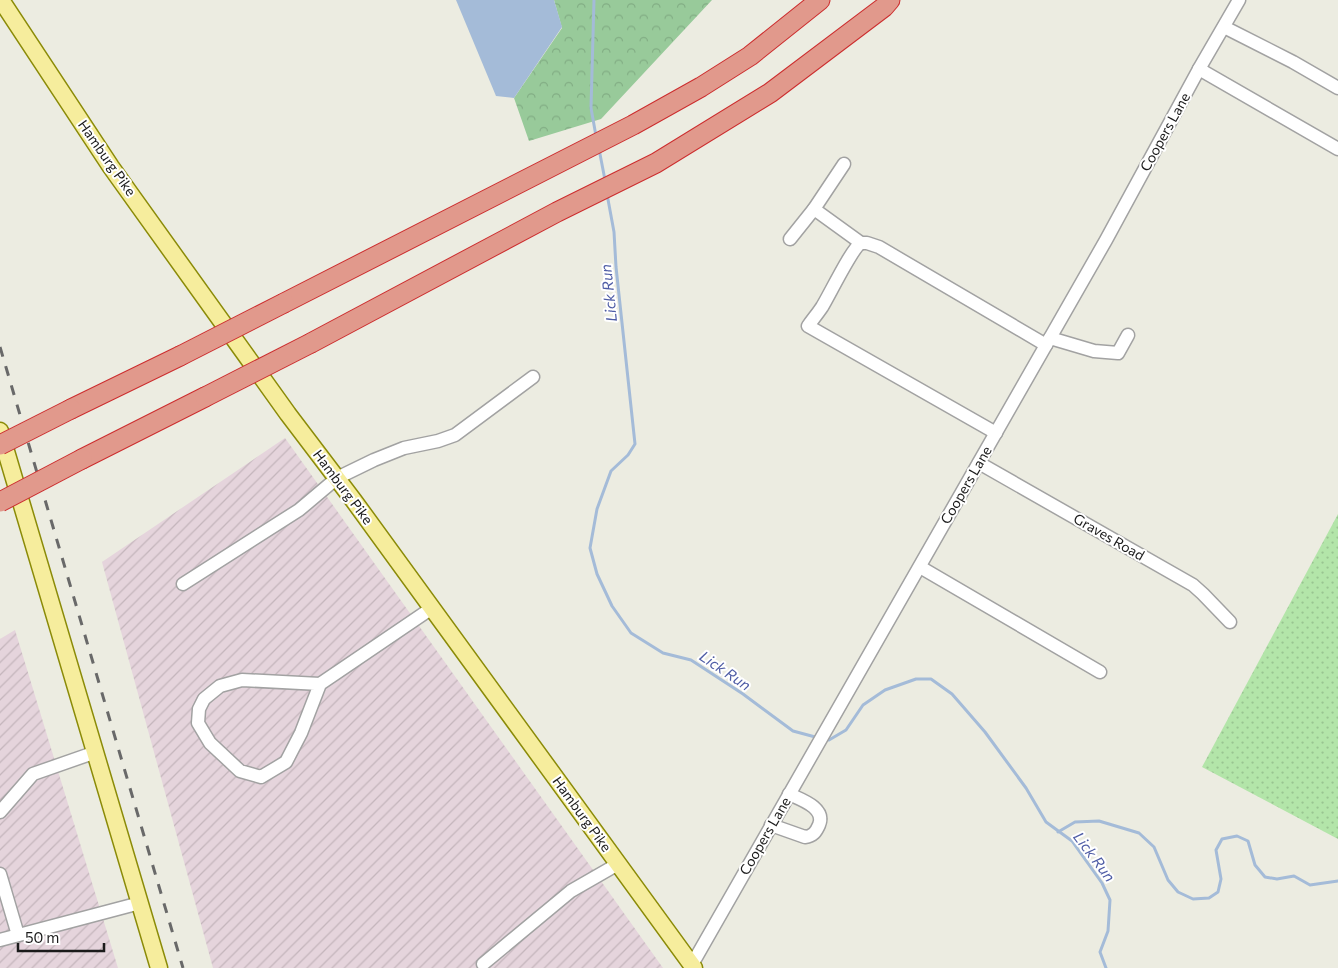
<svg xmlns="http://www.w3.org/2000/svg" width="1338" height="968" viewBox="0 0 1338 968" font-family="Commissioner,sans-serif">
<defs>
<pattern id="industrial-furrows" width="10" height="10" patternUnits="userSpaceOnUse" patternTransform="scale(1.25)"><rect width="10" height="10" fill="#e5d4dc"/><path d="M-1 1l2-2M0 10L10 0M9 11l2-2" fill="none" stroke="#c4b5bc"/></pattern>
<pattern id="grass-dots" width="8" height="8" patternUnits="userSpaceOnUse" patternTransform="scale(1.25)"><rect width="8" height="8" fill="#b3e5a9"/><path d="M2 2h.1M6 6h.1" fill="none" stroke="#99c491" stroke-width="1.8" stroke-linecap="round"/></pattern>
<pattern id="forest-crowns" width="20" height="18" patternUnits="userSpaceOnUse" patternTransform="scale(1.25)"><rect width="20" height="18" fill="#98ca9a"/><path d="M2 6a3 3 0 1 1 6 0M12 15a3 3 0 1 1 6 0" fill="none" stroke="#82ad84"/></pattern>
</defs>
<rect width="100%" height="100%" fill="#ecece1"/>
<g fill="url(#industrial-furrows)">
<path d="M285,438L663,968H213L102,562Z"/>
<path d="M15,630L118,968H0V639Z"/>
</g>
<path fill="url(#grass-dots)" d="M1338,514V839L1202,767Z"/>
<path fill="url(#forest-crowns)" d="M554,0H712L601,119L529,141L514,98L562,28Z"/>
<path fill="#a4bbd8" d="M456,0H554L562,27L514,98L496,96Z"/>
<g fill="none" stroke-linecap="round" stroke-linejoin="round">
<g stroke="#a4bbd8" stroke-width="3">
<path d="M594,0L591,108L596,136"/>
<path d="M599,149L605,180"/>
<path d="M607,194L614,232L616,267L635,444L628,455L611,471L597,509L590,548L597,574L612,606L631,633L663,653L691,660L743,694L793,731L819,738"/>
<path d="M825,739L829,740L846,730L863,705L885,690L916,679H931L952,694L985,732L1026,788L1046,822L1072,841L1102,883L1110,900L1108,931L1100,952L1106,968"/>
<path d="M1058,832L1075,822L1099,821L1139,833L1154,847L1168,880L1178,892L1193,899L1209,898L1218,892L1221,879L1216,850L1222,839L1237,836L1248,841L1255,865L1265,877L1277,879L1294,876L1310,885L1338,881"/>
</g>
<defs>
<g id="minor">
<path d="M1224,27L1293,62L1338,88"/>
<path d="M1199,69L1338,149"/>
<path d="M814,209L861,243H867L879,247L1046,345"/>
<path d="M790,239L814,209L844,164"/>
<path d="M861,243C852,248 830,294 822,307C818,313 813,319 808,326L996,433"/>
<path d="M1050,338L1094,351L1118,353L1128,335"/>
<path d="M979,463L1193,585L1203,594L1230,622"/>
<path d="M920,567L1100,672"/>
<path d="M183,584L299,510L337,478L374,460L404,448L438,441L455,435L533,377"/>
<path d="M320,684L242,680L220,686L204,699L199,709L198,723L210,743L240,771L261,777L286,762L301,733L320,684L432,608"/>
<path d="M0,812L33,774L96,752"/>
<path d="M771,825L805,837C813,836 816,832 819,825C826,808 802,800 789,794"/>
<path d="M0,874L18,935"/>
<path d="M0,940L140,903"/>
<path d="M483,964L571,891L618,864"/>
<path d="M690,968L1106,240L1199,69L1239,0"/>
</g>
<g id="major">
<path d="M1,0L111,167L288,414L354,501L694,968"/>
<path d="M0,431L159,968"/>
</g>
<g id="highway">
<path d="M284,303L633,125L701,87L750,56L820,0"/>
<path d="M311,343L557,212L656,163L770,93L884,7L890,0"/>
<path d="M71,409L180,356"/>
<path d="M82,459L205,397"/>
</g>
</defs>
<use href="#minor" stroke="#a2a2a2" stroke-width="15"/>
<use href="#major" stroke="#8b8b08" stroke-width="19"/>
<use href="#highway" stroke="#cc2d2e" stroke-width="21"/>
<use href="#minor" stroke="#fff" stroke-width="12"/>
<use href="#major" stroke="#f6ed9d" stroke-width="16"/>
<use href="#highway" stroke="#e1998c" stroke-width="19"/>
<path stroke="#696969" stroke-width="3" stroke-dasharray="10 10" stroke-linecap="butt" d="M0,347L183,968"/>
<defs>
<g id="highway-bridge">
<path d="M180,356L284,303"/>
<path d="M205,397L311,343"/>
<path d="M0,445L71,409"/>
<path d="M0,502L82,459"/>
</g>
</defs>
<use href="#highway-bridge" stroke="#cc2d2e" stroke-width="21" stroke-linecap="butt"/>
<use href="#highway-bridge" stroke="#e1998c" stroke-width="19"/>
</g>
<g text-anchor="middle" stroke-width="4" stroke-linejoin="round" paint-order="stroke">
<g font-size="14" fill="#1b1b1b" stroke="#fff">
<text transform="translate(1165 132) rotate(-61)" y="5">Coopers Lane</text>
<text transform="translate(107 158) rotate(55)" y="5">Hamburg Pike</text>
<text transform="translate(966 485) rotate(-60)" y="5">Coopers Lane</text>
<text transform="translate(343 487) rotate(53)" y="5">Hamburg Pike</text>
<text transform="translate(1109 537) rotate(30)" y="5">Graves Road</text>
<text transform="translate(582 814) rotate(54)" y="5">Hamburg Pike</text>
<text transform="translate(765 836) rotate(-60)" y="5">Coopers Lane</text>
</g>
<g font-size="15" font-style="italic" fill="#4e5ca5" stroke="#fff">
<text transform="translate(609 293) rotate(-96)" y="5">Lick Run</text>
<text transform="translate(725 671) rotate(34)" y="5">Lick Run</text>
<text transform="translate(1094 857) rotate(53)" y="5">Lick Run</text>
</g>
</g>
<path d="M18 943v8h86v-8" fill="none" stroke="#1b1b1b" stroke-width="2.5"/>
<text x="25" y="943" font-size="15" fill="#1b1b1b" stroke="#ffffff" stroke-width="4" paint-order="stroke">50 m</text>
</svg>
